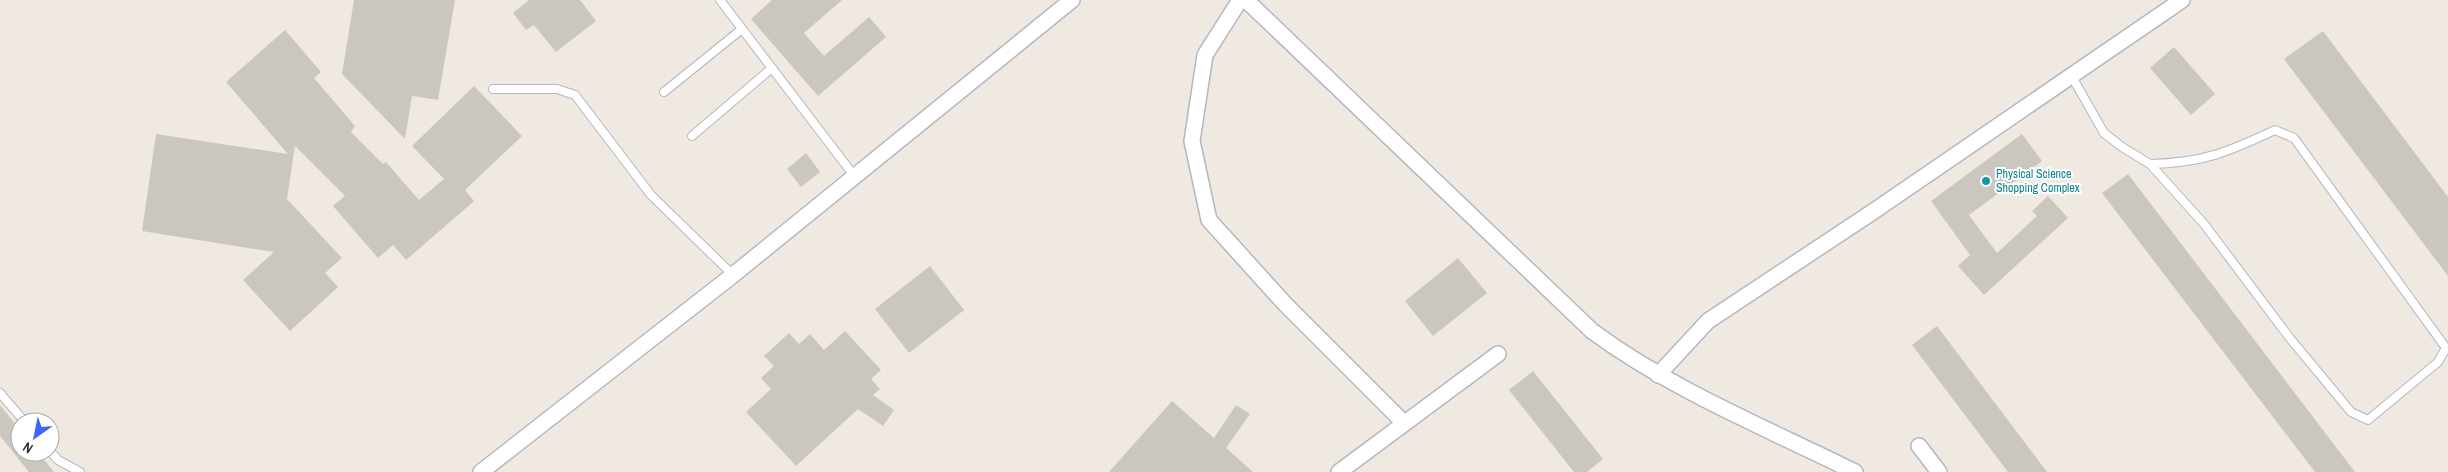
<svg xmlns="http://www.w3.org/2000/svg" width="2448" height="472" viewBox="0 0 2448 472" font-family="'Archivo Narrow',sans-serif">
<rect width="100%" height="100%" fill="#efe9e1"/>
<g fill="#cbc7bf">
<path d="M354,0H455L438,100L412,96L405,139L342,74Z"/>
<path d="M529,0H580L596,21L556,52L534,25L526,30L513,13Z"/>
<path d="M772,0H842L804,33L824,56L869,17L886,37L818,96L751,19Z"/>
<path d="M285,30L321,72L314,78L355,126L351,132L383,164L386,162L419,200L444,179L412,146L474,86L522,136L465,190L474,201L406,260L393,245L378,258L333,206L345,196L295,146L287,199L342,258L325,273L338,287L290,331L243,280L274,252L142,231L156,134L288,154L226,82Z"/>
<path d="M2323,31L2448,197V276L2284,59Z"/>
<path d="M2174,47L2215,94L2191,115L2150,68Z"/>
<path d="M2022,134L2042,161L1969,215L1997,253L2037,216L2032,211L2048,196L2068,218L1984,295L1958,266L1970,255L1931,201Z"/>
<path d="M806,153L820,172L801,187L787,169Z"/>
<path d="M2128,174L2355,472H2315L2102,193Z"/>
<path d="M1458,258L1487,293L1433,336L1405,301Z"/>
<path d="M930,266L964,310L909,353L875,309Z"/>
<path d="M1937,326L2047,472H2008L1912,345Z"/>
<path d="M845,331L881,370L871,379L880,389L873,395L894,410L883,426L858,409L796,466L746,412L771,389L761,378L774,366L764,356L789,333L799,344L810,334L824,350Z"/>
<path d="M1533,371L1603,459L1587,472H1574L1509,390Z"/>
<path d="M1172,401L1214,438L1236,405L1250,414L1226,448L1253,472H1109Z"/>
<path d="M0,405L20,430V452H38L54,472H29L0,436Z"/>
</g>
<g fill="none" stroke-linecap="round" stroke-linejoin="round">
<defs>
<g id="lane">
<path d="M720,0L855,177"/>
<path d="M2071,75L2104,133L2122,147L2150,164L2204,224L2289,337L2351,412L2368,420L2438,362L2446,348L2294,138L2275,130C2228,152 2203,163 2150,164"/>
<path d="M493,89H557L575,95L651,195L733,275"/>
<path d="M664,92L742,29"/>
<path d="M692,136L772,68"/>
<path d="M0,393L25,422"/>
<path d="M50,451L58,460L80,472"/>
</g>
<g id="street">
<path d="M1240,0L1205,55L1192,141L1209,220L1285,304L1403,422"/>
<path d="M1246,0L1592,331C1672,390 1766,428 1855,472"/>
<path d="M1658,375L1708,321L1874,211L2182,0"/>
<path d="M1919,446L1939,472"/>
<path d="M481,472L733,275L1072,0"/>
<path d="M1339,472L1498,354"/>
</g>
</defs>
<use href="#lane" stroke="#b4b7c1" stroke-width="10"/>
<use href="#street" stroke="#b4b7c1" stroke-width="18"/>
<use href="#lane" stroke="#fff" stroke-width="8"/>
<use href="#street" stroke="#fff" stroke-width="15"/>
</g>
<circle fill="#0f9aa8" stroke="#fff" stroke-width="2" cx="1986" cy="181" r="5"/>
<g text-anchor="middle" stroke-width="4" stroke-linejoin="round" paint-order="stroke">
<g font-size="12" fill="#0d838f" stroke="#fff" text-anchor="start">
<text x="1996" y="178">Physical Science<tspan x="1996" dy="14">Shopping Complex</tspan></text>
</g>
</g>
<g transform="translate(35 437) rotate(213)"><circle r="24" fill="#ffffff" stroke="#ababab"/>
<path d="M0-4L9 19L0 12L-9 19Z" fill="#4264fb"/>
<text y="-8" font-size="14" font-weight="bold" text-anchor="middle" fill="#2e2e2e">N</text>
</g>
</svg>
